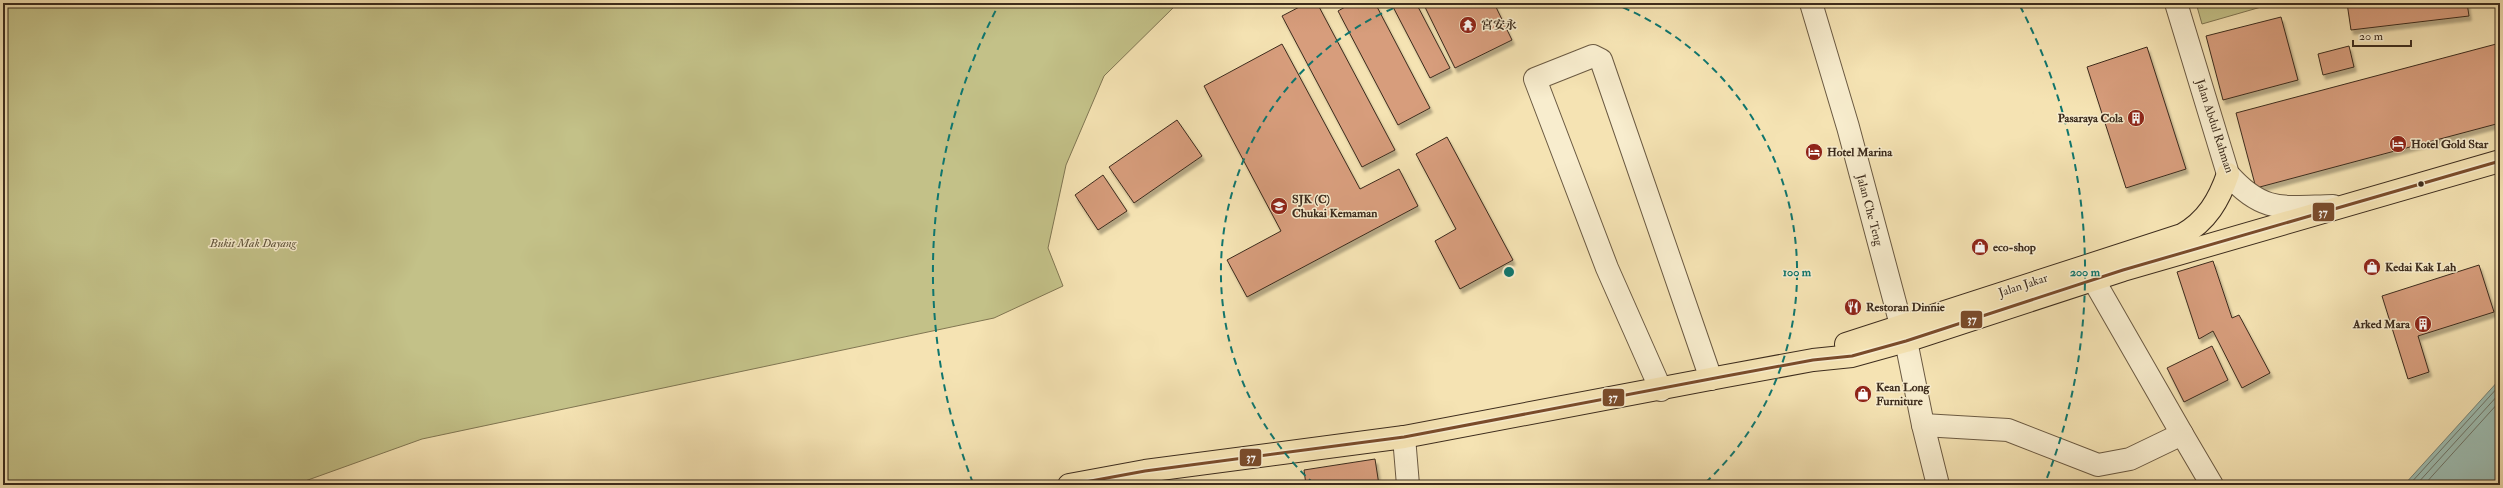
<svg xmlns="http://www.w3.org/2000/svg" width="2503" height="488" viewBox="0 0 2503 488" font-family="'IM FELL Double Pica','Noto Serif SC',serif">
<defs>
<filter id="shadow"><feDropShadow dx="2.5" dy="4.5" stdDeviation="1" flood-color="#0004"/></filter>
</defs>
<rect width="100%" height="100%" fill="#f5e3b3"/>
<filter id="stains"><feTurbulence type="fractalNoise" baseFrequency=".005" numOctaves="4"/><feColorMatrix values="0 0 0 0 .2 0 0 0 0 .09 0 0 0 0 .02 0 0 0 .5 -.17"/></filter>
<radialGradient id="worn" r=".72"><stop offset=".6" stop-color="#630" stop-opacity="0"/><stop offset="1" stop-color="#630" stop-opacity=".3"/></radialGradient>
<g fill="#c3c188" stroke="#807652">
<path d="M3,3H1178L1104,76L1066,165L1048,248L1063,286L994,318L422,439L294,485H3Z"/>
<path d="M2196,3H2275L2202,24Z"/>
</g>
<path fill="#9dbdb2" stroke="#778376" d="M2500,379V485H2404Z"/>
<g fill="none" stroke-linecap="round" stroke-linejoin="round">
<g stroke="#6d7468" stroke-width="1">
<path d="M2409,485L2500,385"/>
<path d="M2416,485L2500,393"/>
<path d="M2424,485L2500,401"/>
</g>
</g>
<g fill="#d79d7c" stroke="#3d2c1d" filter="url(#shadow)">
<path d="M1307,3H1317L1395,150L1362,167L1282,16Z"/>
<path d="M1352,3H1375L1430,108L1398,125L1338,11Z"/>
<path d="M1391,3H1416L1450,68L1430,78Z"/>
<path d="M1423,3H1494L1512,40L1455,68Z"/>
<path d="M2347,3H2467L2469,16L2351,30Z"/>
<path d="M2281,17L2298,80L2223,100L2206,36Z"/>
<path d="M2500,43V123L2256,188L2236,113Z"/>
<path d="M1282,44L1360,189L1399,169L1418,206L1247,297L1227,260L1281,231L1204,86Z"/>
<path d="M2349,46L2354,67L2323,75L2318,54Z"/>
<path d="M2147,47L2186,169L2126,188L2087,67Z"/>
<path d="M1177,120L1202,156L1134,203L1109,167Z"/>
<path d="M1447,137L1513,260L1460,289L1435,241L1456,229L1416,154Z"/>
<path d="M1103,175L1127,211L1098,230L1075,195Z"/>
<path d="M2213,261L2232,318L2239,315L2270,373L2242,388L2213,331L2199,339L2177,272Z"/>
<path d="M2479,265L2494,312L2418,336L2429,372L2408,379L2382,296Z"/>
<path d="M2212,346L2228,380L2184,402L2167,368Z"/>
<path d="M1375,459L1379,485H1306L1304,470Z"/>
</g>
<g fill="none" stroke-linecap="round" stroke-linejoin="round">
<defs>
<g id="minor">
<path d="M1811,3L1848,127L1901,325"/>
<path d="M2176,3L2228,174C2263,214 2284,207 2333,206"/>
<path d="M1906,341L1923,425L1938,485"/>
<path d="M1661,390L1607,268L1535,79L1593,56L1601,60L1711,379"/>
<path d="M1923,425L2008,430L2098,465L2130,459L2182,434L2093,279"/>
<path d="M2182,434L2212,485"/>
<path d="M1404,437L1408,485"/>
</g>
<g id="major">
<path d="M1846,344L2182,235C2207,221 2219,200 2228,174"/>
<path d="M1069,485L1145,471L1404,437L1726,376L1813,360L1852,356L1906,341L2123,270L2500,161"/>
</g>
</defs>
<use href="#minor" stroke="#6b5a42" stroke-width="24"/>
<use href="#major" stroke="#3d2c1d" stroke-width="24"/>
<use href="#minor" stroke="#f8edce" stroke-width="22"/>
<use href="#major" stroke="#f5e3b3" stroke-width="22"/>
<defs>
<path id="bus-1" d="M1069,485L1145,471L1404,437L1726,376L1813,360L1852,356L1906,341L2123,270L2500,161"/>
</defs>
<use href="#bus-1" stroke="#f8edce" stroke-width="6"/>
<use href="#bus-1" stroke="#7a4b2a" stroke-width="3"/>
</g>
<g fill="none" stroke="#0f766e" stroke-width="2" stroke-dasharray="7 5">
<path d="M1314 484A288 288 0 0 1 1406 3M1612 3A288 288 0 0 1 1704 484"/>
<path d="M973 483A576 576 0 0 1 998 6M2020 6A576 576 0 0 1 2045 483"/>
</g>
<defs>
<symbol id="temple-disc" viewBox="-11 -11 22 22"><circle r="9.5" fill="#8f2418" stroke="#f8edce"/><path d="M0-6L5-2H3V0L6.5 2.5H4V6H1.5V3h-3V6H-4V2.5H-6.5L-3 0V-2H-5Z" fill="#fff"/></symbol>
<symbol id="building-disc" viewBox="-11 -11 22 22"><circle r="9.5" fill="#8f2418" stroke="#f8edce"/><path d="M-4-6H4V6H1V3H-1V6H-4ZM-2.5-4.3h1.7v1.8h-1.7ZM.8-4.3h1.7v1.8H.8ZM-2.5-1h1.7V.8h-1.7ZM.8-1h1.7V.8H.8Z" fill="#fff"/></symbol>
<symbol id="hotel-disc" viewBox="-11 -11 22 22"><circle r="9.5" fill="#8f2418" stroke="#f8edce"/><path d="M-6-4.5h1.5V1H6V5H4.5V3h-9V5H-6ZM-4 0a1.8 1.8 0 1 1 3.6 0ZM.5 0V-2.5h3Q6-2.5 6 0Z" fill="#fff"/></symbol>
<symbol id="school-disc" viewBox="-11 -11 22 22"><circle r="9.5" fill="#8f2418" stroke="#f8edce"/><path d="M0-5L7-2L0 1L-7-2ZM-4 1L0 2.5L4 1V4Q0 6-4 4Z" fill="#fff"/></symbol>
<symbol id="shop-disc" viewBox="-11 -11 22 22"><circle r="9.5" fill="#8f2418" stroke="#f8edce"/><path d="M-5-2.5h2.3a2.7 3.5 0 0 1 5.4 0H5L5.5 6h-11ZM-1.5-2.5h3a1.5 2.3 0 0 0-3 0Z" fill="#fff"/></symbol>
<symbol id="restaurant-disc" viewBox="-11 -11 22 22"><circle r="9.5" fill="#8f2418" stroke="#f8edce"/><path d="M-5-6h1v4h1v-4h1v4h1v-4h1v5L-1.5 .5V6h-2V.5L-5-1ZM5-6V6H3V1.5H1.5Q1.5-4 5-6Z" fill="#fff"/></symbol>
</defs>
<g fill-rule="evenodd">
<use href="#temple-disc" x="1458" y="15" width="20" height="20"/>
<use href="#building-disc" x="2126" y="108" width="20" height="20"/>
<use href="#hotel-disc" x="2388" y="134" width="20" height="20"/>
<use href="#hotel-disc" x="1804" y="142" width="20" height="20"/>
<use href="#school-disc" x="1269" y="196" width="20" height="20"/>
<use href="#shop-disc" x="1970" y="237" width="20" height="20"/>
<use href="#shop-disc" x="2362" y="257" width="20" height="20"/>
<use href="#restaurant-disc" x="1843" y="297" width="20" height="20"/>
<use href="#building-disc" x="2413" y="314" width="20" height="20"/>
<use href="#shop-disc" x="1853" y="384" width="20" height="20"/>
</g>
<circle fill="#3d2c1d" stroke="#f8edce" stroke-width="1.5" cx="2421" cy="184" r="3.5"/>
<g text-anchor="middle" stroke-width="3" stroke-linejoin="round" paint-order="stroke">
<g font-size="12" font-weight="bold" fill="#3d2c1d" stroke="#f8edce" text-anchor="start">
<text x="1481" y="29">宮安永</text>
<text x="2123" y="122" text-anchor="end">Pasaraya Cola</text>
<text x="2411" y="148">Hotel Gold Star</text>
<text x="1827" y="156">Hotel Marina</text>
<text x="1292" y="203">SJK (C)<tspan x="1292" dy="14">Chukai Kemaman</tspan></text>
<text x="1993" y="251">eco-shop</text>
<text x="2385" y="271">Kedai Kak Lah</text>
<text x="1866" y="311">Restoran Dinnie</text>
<text x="2410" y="328" text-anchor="end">Arked Mara</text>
<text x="1876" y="391">Kean Long<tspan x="1876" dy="14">Furniture</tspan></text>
</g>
<g font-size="12" fill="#3d2c1d" stroke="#f8edce">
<text transform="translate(2215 126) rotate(72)" y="4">Jalan Abdul Rahman</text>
<text transform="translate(1870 210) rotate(75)" y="4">Jalan Che Teng</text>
<text transform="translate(2023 285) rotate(-18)" y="4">Jalan Jakar</text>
</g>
<g font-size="12" font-style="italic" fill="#5e5138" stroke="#f8edce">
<text x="253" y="247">Bukit Mak Dayang</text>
</g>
</g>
<circle cx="1509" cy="272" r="6" fill="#0f766e" stroke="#f8edce" stroke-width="2"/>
<g font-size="12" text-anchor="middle" font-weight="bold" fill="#0f766e" stroke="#f8edce" stroke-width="3" stroke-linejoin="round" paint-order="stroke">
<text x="1797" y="276">100 m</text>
<text x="2085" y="276">200 m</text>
</g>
<g stroke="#f8edce" stroke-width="1.5">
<rect x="2312" y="202" width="23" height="20" rx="4" fill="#7a4b2a"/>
<rect x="1960" y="310" width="23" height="19" rx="4" fill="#7a4b2a"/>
<rect x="1602" y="388" width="23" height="19" rx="4" fill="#7a4b2a"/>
<rect x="1239" y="448" width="23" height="19" rx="4" fill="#7a4b2a"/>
</g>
<g font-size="11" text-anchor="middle" font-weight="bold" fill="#fff">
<text x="2323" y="216">37</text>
<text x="1972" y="323">37</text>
<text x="1613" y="401">37</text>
<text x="1251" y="461">37</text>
</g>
<rect width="2503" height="488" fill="none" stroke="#f5e3b3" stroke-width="16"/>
<rect x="4" y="4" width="2495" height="480" fill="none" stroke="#3d2c1d" stroke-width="2"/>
<rect x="8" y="8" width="2487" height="472" fill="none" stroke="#3d2c1d"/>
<path d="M2353 40v6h58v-6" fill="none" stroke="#3d2c1d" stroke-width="2"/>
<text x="2359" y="40" font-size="12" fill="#3d2c1d" stroke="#f8edce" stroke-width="3" paint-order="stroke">20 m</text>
<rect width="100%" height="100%" filter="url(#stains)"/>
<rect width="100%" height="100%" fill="url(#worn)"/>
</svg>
